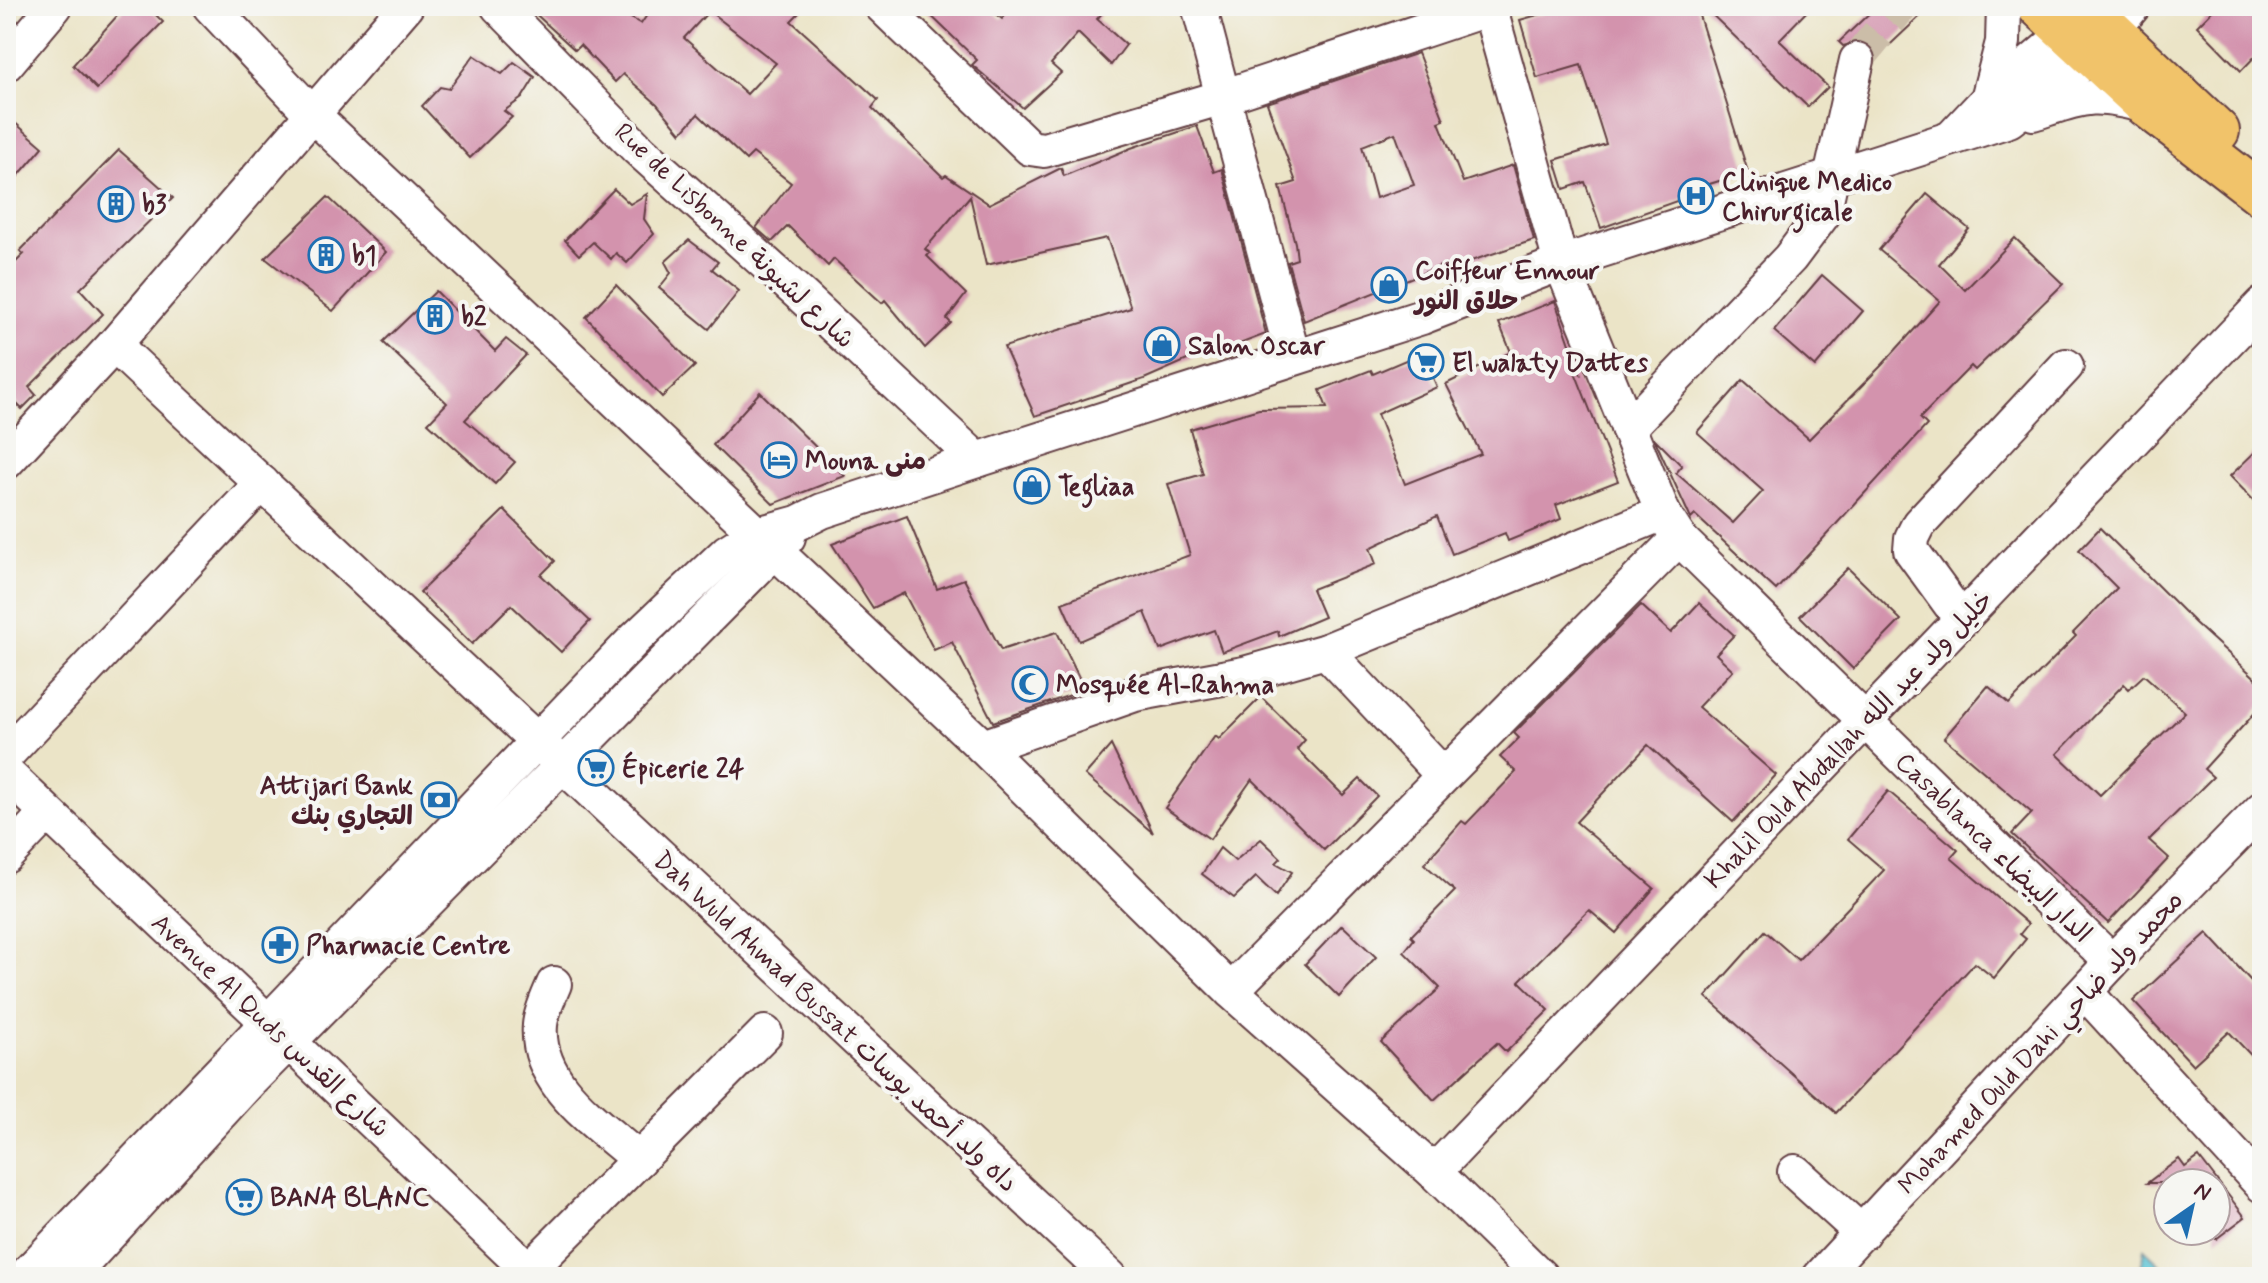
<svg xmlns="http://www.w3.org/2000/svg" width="2268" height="1283" viewBox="0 0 2268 1283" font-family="Mynerve,'Playpen Sans Arabic',sans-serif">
<rect width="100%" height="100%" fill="#f6f6f2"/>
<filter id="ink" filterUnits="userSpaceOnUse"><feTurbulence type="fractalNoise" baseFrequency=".0125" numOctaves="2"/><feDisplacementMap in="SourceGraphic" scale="16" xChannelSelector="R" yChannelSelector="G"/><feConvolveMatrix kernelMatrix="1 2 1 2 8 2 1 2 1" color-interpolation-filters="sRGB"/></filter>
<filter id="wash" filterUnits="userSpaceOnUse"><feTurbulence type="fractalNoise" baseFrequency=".006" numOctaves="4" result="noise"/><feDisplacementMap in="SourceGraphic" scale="32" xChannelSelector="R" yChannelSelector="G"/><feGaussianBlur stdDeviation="1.8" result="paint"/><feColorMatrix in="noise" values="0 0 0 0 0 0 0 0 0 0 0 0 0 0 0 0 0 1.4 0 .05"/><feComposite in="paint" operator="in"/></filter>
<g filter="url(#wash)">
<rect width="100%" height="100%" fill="#ebe4c7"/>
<path fill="#59c3d4" stroke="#527180" stroke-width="2" d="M2144,1249L2172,1275L2170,1277H2151L2141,1268Z"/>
<g id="blocks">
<g fill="#d393ad" fill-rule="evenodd">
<path d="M126,6H147L163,22L97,89L73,65Z"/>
<path d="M527,6H606L619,18L624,14L641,24L653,6H806L791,21L878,100L872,108L943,177L946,175L989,204L1061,168L1064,176L1131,148L1197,126L1214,172L1222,169L1266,334L1221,351L1219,346L1144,379L1035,416L1004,347L1131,308L1107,238L986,265L970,196L925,249L930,253L927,256L966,294L947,319L951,323L925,348L885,300L882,303L834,259L828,266L788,226L772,242L756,228L791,183L753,153L746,160L698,114L681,133L657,104L623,74L615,82L580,45L575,50ZM709,11L776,63L747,94L684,38Z"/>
<path d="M921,6H986L1002,19L1014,6H1108L1097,19L1126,45L1111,65L1078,33L1051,64L1061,73L1023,108L972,65L977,60Z"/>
<path d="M1569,6H1696L1748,172L1700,187L1702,192L1601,228L1585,182L1564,189L1555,160L1606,144L1581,65L1537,78L1520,20Z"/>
<path d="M1703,6H1812L1779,40L1828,87L1808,107Z"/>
<path d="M1877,6H1931L1876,58L1871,46L1862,41L1843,46L1839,42Z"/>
<path d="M2217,6H2262V49L2241,71L2197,26Z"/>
<path d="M1418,53L1444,120L1439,122L1463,182L1513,165L1534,240L1447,269L1445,264L1304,321L1288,262L1297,259L1295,243L1280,187L1296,182L1267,103ZM1395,133L1414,185L1376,198L1362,146Z"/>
<path d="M474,55L502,74L514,62L535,77L522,98L504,111L512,117L470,158L422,106L440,87L449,89Z"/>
<path d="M6,115L43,147L6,190Z"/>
<path d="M119,150L173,198L80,289L103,314L29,387L36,395L22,409L6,393V272L24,254L20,251Z"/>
<path d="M614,189L630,204L647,194L644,219L654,234L627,263L616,253L611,259L593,242L579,255L565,240Z"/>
<path d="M1927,194L1969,229L1939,264L1965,290L2015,238L2063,284L1975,370L1971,366L1920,418L1927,425L1776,590L1695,515L1691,519L1654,438L1682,466L1676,473L1733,523L1763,491L1697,432L1743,380L1809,439L1883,364L1940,301L1879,250Z"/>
<path d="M328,197L386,252L333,311L265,258Z"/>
<path d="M689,240L718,262L712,269L739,291L709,329L659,288L671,273L665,262Z"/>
<path d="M1822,275L1863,311L1815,367L1774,331Z"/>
<path d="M616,285L695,366L662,397L586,317Z"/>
<path d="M436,291L495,351L506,339L526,355L465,420L515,462L495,484L428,423L447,403L383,342Z"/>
<path d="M1555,301L1580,373L1573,367L1618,481L1556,505L1561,519L1508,541L1505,533L1452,554L1437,516L1370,548L1376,564L1312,589L1324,617L1279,636L1278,631L1222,652L1214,630L1160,650L1145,612L1079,641L1062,603L1190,555L1168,484L1203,474L1190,429L1259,409L1327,408L1320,390L1371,370L1373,374L1422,353L1437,387L1377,414L1405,484L1481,454L1446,384L1511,352L1499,323Z"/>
<path d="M760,392L845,476L773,504L713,445Z"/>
<path d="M2262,445V509L2230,476Z"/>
<path d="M504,510L555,561L541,575L590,621L561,652L511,605L472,644L420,592Z"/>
<path d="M907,516L937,589L964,579L1001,650L1057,632L1085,690L993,722L952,642L934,650L904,593L873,608L832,544Z"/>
<path d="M2100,528L2195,623L2262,684V705L2204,769L2213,777L2149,840L2169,858L2108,923L2012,834L2032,813L1944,738L1988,686L2009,704L2076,636L2073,633L2117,588L2079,550ZM2144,675L2185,712L2100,795L2057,754L2124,684L2129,689Z"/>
<path d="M1848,568L1901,620L1853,669L1800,616Z"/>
<path d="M1699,603L1734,635L1716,654L1733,670L1698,707L1776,775L1733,822L1648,745L1576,822L1654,888L1616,933L1589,910L1519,981L1549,1010L1506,1052L1497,1043L1434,1100L1381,1042L1440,988L1404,952L1414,939L1411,936L1455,891L1424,864L1462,821L1466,824L1516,772L1500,757L1519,738L1514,733L1641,605L1671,633Z"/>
<path d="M1261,697L1305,740L1297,749L1343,795L1360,779L1377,796L1324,850L1252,779L1210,839L1165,808L1215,736L1219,739Z"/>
<path d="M1111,745L1153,833L1085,775Z"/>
<path d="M1888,791L1958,850L1951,858L2028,924L2020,934L2026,939L1994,978L1975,963L1836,1113L1706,997L1765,931L1798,960L1884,870L1848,839Z"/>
<path d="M1261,839L1281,858L1276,863L1292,872L1276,896L1256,877L1234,898L1202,874L1220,848L1235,861Z"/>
<path d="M1342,925L1376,957L1339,997L1305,964Z"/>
<path d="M2207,933L2262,993V1067L2229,1032L2193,1065L2133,1001Z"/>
<path d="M2199,1157L2245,1217L2216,1239V1183H2147L2179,1159L2185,1167Z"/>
</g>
</g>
</g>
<g filter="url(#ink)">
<use href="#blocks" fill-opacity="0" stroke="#623d42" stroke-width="2"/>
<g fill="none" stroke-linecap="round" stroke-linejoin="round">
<path stroke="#cbbda8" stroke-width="34" stroke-dasharray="34 17" stroke-linecap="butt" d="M1857,60L1901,6"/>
<defs>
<g id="minor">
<path d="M210,6L312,114L983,747L1231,991L1434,1172L1541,1277"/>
<path d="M498,6L637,148L803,297L977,460"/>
<path d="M882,6L1030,148L1044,150L1223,97L1293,357"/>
<path d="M1199,6L1223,97L1496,6"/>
<path d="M1489,6L1561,263L1663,513L1679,538L2112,962"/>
<path d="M6,64L55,6"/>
<path d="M1988,99L2003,42L2004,6"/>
<path d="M2033,113C2087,96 2091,92 2147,106"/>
<path d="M1953,136L1988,99L2086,16"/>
<path d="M114,345L1110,1277"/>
<path d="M1628,428L1790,258L1823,214L1857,60"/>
<path d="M6,462L114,345L406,6"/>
<path d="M1962,620L1911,550L1912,538L1919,524L2066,366"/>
<path d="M1326,651L1443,775"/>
<path d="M983,747L1135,694L1244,674L1326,651L1663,513"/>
<path d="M6,755L262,483"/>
<path d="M6,773L536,1277"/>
<path d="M6,856L46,814"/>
<path d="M554,984C549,996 541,1012 540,1025C535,1085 599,1124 639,1160"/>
<path d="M1231,991L1679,538"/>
<path d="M2086,993L2262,1185"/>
<path d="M1434,1172L2262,305"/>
<path d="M1795,1172L1862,1233"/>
<path d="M529,1270L765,1033"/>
<path d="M24,1277L633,641L727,552L754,535L798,523L822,511L977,460L1422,317L1561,263L2009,120L2091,57L2133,6"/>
<path d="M70,1277L249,1082L788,537"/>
<path d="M1820,1277L2112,962L2262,809"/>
</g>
<g id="major">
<path d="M2039,6L2147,106L2262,195"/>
<path d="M2085,6L2218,131"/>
</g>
</defs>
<use href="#minor" stroke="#623d42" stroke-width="38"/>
<use href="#major" stroke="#623d42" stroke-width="46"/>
<use href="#minor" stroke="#fff" stroke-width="34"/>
<use href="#major" stroke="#f1c36a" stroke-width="42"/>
</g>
</g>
<defs>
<symbol id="hospital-ring" viewBox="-11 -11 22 22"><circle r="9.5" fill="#f6f6f2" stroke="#1f6fb2" stroke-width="1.5"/><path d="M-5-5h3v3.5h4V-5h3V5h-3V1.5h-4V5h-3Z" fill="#1f6fb2"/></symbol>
<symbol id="building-ring" viewBox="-11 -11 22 22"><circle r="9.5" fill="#f6f6f2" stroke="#1f6fb2" stroke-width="1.5"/><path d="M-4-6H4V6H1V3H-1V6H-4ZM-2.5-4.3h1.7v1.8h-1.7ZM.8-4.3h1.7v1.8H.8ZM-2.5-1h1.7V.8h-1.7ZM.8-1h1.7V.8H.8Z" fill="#1f6fb2"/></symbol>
<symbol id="shop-ring" viewBox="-11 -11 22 22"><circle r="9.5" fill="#f6f6f2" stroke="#1f6fb2" stroke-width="1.5"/><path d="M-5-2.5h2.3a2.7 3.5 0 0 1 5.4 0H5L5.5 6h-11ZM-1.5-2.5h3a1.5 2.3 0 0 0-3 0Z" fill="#1f6fb2"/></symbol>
<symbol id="supermarket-ring" viewBox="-11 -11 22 22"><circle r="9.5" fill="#f6f6f2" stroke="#1f6fb2" stroke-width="1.5"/><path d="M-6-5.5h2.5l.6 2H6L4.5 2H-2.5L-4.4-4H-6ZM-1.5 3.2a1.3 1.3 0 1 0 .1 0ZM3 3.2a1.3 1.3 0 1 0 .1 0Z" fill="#1f6fb2"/></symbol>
<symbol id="hotel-ring" viewBox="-11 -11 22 22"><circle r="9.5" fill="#f6f6f2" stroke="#1f6fb2" stroke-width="1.5"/><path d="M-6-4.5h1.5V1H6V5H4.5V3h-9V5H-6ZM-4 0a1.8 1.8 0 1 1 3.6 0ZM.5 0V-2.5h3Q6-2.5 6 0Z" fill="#1f6fb2"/></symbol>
<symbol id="mosque-ring" viewBox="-11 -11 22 22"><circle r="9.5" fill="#f6f6f2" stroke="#1f6fb2" stroke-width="1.5"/><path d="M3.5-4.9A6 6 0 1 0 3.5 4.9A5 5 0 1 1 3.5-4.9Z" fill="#1f6fb2"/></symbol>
<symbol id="bank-ring" viewBox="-11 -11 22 22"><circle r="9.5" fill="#f6f6f2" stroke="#1f6fb2" stroke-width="1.5"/><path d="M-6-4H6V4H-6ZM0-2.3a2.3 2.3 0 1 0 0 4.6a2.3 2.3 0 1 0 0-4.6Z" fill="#1f6fb2"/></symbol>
<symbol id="pharmacy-ring" viewBox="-11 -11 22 22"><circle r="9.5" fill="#f6f6f2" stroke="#1f6fb2" stroke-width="1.5"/><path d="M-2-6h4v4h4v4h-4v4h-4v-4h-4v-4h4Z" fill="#1f6fb2"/></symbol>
</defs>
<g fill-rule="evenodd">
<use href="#hospital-ring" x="1676" y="176" width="40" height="40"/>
<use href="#building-ring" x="96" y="184" width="40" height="40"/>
<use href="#building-ring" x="306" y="235" width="40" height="40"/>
<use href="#shop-ring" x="1369" y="265" width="40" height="40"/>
<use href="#building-ring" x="415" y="296" width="40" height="40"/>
<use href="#shop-ring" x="1142" y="325" width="40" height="40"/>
<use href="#supermarket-ring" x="1406" y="342" width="40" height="40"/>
<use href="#hotel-ring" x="759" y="440" width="40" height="40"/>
<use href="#shop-ring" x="1012" y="466" width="40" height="40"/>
<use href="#mosque-ring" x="1010" y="664" width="40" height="40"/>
<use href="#supermarket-ring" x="576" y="748" width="40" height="40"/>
<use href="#bank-ring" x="419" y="780" width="40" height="40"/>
<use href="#pharmacy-ring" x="260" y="925" width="40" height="40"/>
<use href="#supermarket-ring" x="224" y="1177" width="40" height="40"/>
</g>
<g text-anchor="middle" stroke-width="8" stroke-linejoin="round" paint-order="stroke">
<g font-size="26" font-weight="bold" fill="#4a1f2b" stroke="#f6f6f2" text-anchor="start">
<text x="1722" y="190">Clinique Medico<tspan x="1722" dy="30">Chirurgicale</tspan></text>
<text x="142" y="213">b3</text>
<text x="352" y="264">b1</text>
<text x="1415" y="279">Coiffeur Ennour<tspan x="1415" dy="30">حلاق النور</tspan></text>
<text x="461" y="325">b2</text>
<text x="1188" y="354">Salon Oscar</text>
<text x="1452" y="371">El walaty Dattes</text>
<text x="805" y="469">Mouna منى</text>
<text x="1058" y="495">Tegliaa</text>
<text x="1056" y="693">Mosquée Al-Rahma</text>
<text x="622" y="777">Épicerie 24</text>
<text x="413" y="794" text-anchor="end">Attijari Bank<tspan x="413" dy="30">التجاري بنك</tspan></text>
<text x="306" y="954">Pharmacie Centre</text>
<text x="270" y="1206">BANA BLANC</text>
</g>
<g font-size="26" fill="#4a1f2b" stroke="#f6f6f2">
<text transform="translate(735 235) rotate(43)" y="9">Rue de Lisbonne شارع لشبونة</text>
<text transform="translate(1848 739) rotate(-46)" y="9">Khalil Ould Abdallah خليل ولد عبد الله</text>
<text transform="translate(1994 847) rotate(44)" y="9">Casablanca الدار البيضاء</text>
<text transform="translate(836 1021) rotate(43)" y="9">Dah Wuld Ahmad Bussat داه ولد أحمد بوسات</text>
<text transform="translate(271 1025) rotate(43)" y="9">Avenue Al Quds شارع القدس</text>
<text transform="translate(2040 1042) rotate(-47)" y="9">Mohamed Ould Dahi محمد ولد ضاحي</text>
</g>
</g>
<rect width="2268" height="1283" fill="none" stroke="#f6f6f2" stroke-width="32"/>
<g transform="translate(2192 1207) rotate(34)"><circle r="38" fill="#f6f6f2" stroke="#b1a0a2" stroke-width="2"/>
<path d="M0-6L14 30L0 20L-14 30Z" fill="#1f6fb2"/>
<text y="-12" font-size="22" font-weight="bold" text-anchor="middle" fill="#4a1f2b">N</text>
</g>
</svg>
